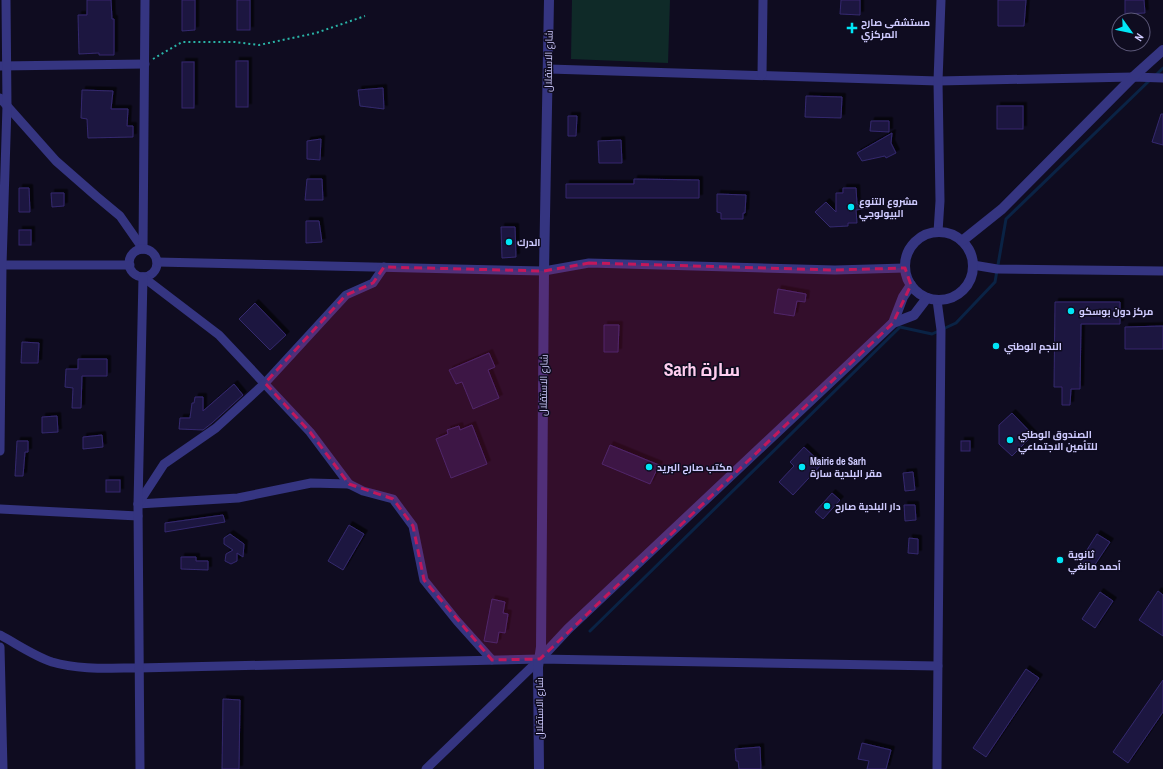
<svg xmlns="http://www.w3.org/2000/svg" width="1163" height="769" viewBox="0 0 1163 769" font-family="'Archivo Narrow',Cairo,sans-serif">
<defs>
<filter id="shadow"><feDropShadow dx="3.5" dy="-3.5" stdDeviation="0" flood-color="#0009"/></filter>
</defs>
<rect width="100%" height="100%" fill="#0f0c20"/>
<path fill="#0f2a28" d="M572,0H670L668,63L571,59Z"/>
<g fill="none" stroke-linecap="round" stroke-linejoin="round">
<g stroke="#0a2345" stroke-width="3">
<path d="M1156,75L1163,68"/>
<path d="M590,631L900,327L932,334L956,323L995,282L1006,219L1150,80"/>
</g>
</g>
<g fill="#1e1741" stroke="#34296e" filter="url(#shadow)">
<path d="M87,0H111L112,19H114V55H99V53L79,54L78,15H87Z"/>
<path d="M182,0H195V30L182,31Z"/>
<rect x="237" y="0" width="13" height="30"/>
<path d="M841,0H860V15L840,14Z"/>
<path d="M998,0H1026L1024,26H998Z"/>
<path d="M1125,0H1144L1145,13L1125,14Z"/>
<rect x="236" y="61" width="12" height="46"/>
<rect x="182" y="62" width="12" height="46"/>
<path d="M383,88L384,109L360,106L358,90Z"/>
<path d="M82,90L113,91L111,109H128L127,126H133V137L88,138L87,119L81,118Z"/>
<path d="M806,96L842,97L841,118L805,117Z"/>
<rect x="997" y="106" width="26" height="23"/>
<path d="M1161,114H1163V145L1152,142Z"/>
<path d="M568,116H577L576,136H568Z"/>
<path d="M871,121H889V132L870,131Z"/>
<path d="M892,133L891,143L896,153L886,158L885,156L862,161L857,153Z"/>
<path d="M321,139L320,160L307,159V141Z"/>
<path d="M621,140L622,163H599L598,141Z"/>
<path d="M307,179H322L323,200H305Z"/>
<path d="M634,179L699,180V198H566V184H634Z"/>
<path d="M19,188H29L30,212H19Z"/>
<path d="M843,188H856L857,204L868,208L856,210L857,223H848V226L830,227L815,212L826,202L836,212V193H843Z"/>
<path d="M51,193H64V206L52,207Z"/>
<path d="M717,194L746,195L745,213H743V219H721V213L717,212Z"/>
<path d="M306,221H319L322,242L306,243Z"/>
<path d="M501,227H515L516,257L502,258Z"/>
<rect x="19" y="230" width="12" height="15"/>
<path d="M778,289L806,294L805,302L797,301L794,316L774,313Z"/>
<path d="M1055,302H1120V324H1081L1080,389H1071L1070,405H1062V387H1054Z"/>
<path d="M255,303L286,335L270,350L239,319Z"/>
<path d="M604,325H619L618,352H604Z"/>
<path d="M1163,326V349H1125V327Z"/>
<path d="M22,342L39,343L38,363H21Z"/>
<path d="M489,353L495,367L488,370L499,398L473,409L462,382L456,384L449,370Z"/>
<path d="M78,359H107V376H82L81,408H72L73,388L65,387L66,369H78Z"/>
<path d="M234,384L243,395L212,423L203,430L179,429L180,418H190L192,403H194L195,397H203V411Z"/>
<path d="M1012,413L1033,435L1012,456L999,444V425Z"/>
<path d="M57,416L58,432L42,433V417Z"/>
<path d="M472,425L487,464L451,478L436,439L448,434L447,430L459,426L460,430Z"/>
<path d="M102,435L103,447L83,449V437Z"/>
<path d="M17,441H28V452H25L23,476H15Z"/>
<rect x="961" y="441" width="9" height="10"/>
<path d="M610,445L659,465L650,484L602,464Z"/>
<path d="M804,447L822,464L793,495L779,482L794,466L790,462Z"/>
<path d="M913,472L915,490L905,491L903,473Z"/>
<rect x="106" y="480" width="14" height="12"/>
<path d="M832,493L840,500L823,519L815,512Z"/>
<path d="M904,505H915L916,520L905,521Z"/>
<path d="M223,515L225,522L165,532V523Z"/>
<path d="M349,525L364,534L343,570L328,561Z"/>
<path d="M230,534L244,544L243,557L237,553V561L231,564L225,561L226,554L233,550L224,544V538Z"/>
<path d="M1097,534L1110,542L1092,569L1080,561Z"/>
<path d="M909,538L918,539V554L908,553Z"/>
<path d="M181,557H196V561H208V570L181,569Z"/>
<path d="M1158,591L1163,595V636L1139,620Z"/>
<path d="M1100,592L1113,601L1095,628L1082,619Z"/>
<path d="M492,599L505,602L503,613L508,614L505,633L499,632L497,643L484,641Z"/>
<path d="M1026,669L1039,678L986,757L973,748Z"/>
<path d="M1163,680V712L1128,763L1113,752Z"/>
<path d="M223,699L240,700L239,769H222Z"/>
<path d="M862,743L891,750L886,769H867L869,761L858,759Z"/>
<path d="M760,747L761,769H739L738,761H736L735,749Z"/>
</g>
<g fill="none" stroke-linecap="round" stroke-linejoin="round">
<path stroke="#2ab4a7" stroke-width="2" stroke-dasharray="2 3" stroke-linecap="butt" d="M153,59L182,42H235L259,45L316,33L365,16"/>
<g stroke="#353581" stroke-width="9">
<path d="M0,66L145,64"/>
<path d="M549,69L938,81L1133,77L1163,78"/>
<path d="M762,75L763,0"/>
<path d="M0,98L56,161L96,196L120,216L143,249"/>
<path d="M938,232L940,201L938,81L941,0"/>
<path d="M143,249L145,0"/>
<circle cx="143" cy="263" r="14"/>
<path d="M157,262L544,271L589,263L835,270L905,268"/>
<path d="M0,265H130"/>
<path d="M973,265L997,269L1163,271"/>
<path d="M143,277L219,335L310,432L349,484"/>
<path d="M937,300L941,330L937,769"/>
<path d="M0,451L2,265L7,106L6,0"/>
<path d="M138,504L238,498L311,483L349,484L363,491L393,499L413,526L424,580L457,621L492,660"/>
<path d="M138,504L164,464L216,428L265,383L346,295L373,283L384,267"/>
<path d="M0,509L138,516"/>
<path d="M0,635C17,644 34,656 52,662C79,670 110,668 138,668L540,659L938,666"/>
<path d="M0,647L3,769"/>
<path d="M140,769L138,504L143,277"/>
<path d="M426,769L540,659"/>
</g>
<g stroke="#353581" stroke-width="10">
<circle cx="939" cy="266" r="34"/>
<path d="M962,241L1002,209L1133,77L1163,50"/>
<path d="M893,323L903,297L911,285"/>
<path d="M540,659L568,629L893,323L914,315L927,298"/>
<path d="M539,769L538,667L541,647L544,271L549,0"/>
</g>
</g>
<path fill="#c2185b" fill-opacity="0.2" stroke="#c2185b" stroke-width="3" stroke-dasharray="8 5" stroke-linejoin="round" d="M589,263L835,270L905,268L911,285L893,323L540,659L492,660L424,580L413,526L393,499L349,484L310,432L265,383L346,295L373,283L384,267L544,271Z"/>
<g fill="#00e6f6" stroke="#0f0c20" stroke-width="1.5">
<path d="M850 22h4v4h4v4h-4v4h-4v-4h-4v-4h4z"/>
<circle cx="851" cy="207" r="4"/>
<circle cx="509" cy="242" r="4"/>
<circle cx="1071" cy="311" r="4"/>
<circle cx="996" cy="346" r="4"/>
<circle cx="1010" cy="440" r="4"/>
<circle cx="649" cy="467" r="4"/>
<circle cx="802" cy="467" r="4"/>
<circle cx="827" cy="506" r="4"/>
<circle cx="1060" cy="560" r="4"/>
</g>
<g text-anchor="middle" stroke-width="3" stroke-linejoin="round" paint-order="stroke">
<g font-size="10" font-weight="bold" fill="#cfcbff" stroke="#0f0c20" text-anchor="start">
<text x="861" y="26">مستشفى صارح<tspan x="861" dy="12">المركزي</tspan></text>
<text x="859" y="205">مشروع التنوع<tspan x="859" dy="12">البيولوجي</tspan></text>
<text x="517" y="246">الدرك</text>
<text x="1079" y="315">مركز دون بوسكو</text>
<text x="1004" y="350">النجم الوطني</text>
<text x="1018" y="438">الصندوق الوطني<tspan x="1018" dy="12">للتأمين الاجتماعي</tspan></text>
<text x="810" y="465">Mairie de Sarh<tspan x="810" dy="12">مقر البلدية سارة</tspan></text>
<text x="657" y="471">مكتب صارح البريد</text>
<text x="835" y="510">دار البلدية صارح</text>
<text x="1068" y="558">ثانوية<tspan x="1068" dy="12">أحمد مانغي</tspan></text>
</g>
<g font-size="10" fill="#cfcbff" stroke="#0f0c20">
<text transform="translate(548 61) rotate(-89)" y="4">شارع الاستقلال</text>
<text transform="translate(543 385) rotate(-89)" y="4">شارع الاستقلال</text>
<text transform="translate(539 708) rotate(-90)" y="4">شارع الاستقلال</text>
</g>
<g font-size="18" font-weight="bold" fill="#ffcdef" stroke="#0f0c20">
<text x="702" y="376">Sarh سارة</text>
</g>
</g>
<g transform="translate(1131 32) rotate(123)"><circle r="19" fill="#0f0c20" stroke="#5c5879"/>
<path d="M0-3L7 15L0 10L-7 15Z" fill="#00e6f6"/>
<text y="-6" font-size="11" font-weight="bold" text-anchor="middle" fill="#cfcbff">N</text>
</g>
</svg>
